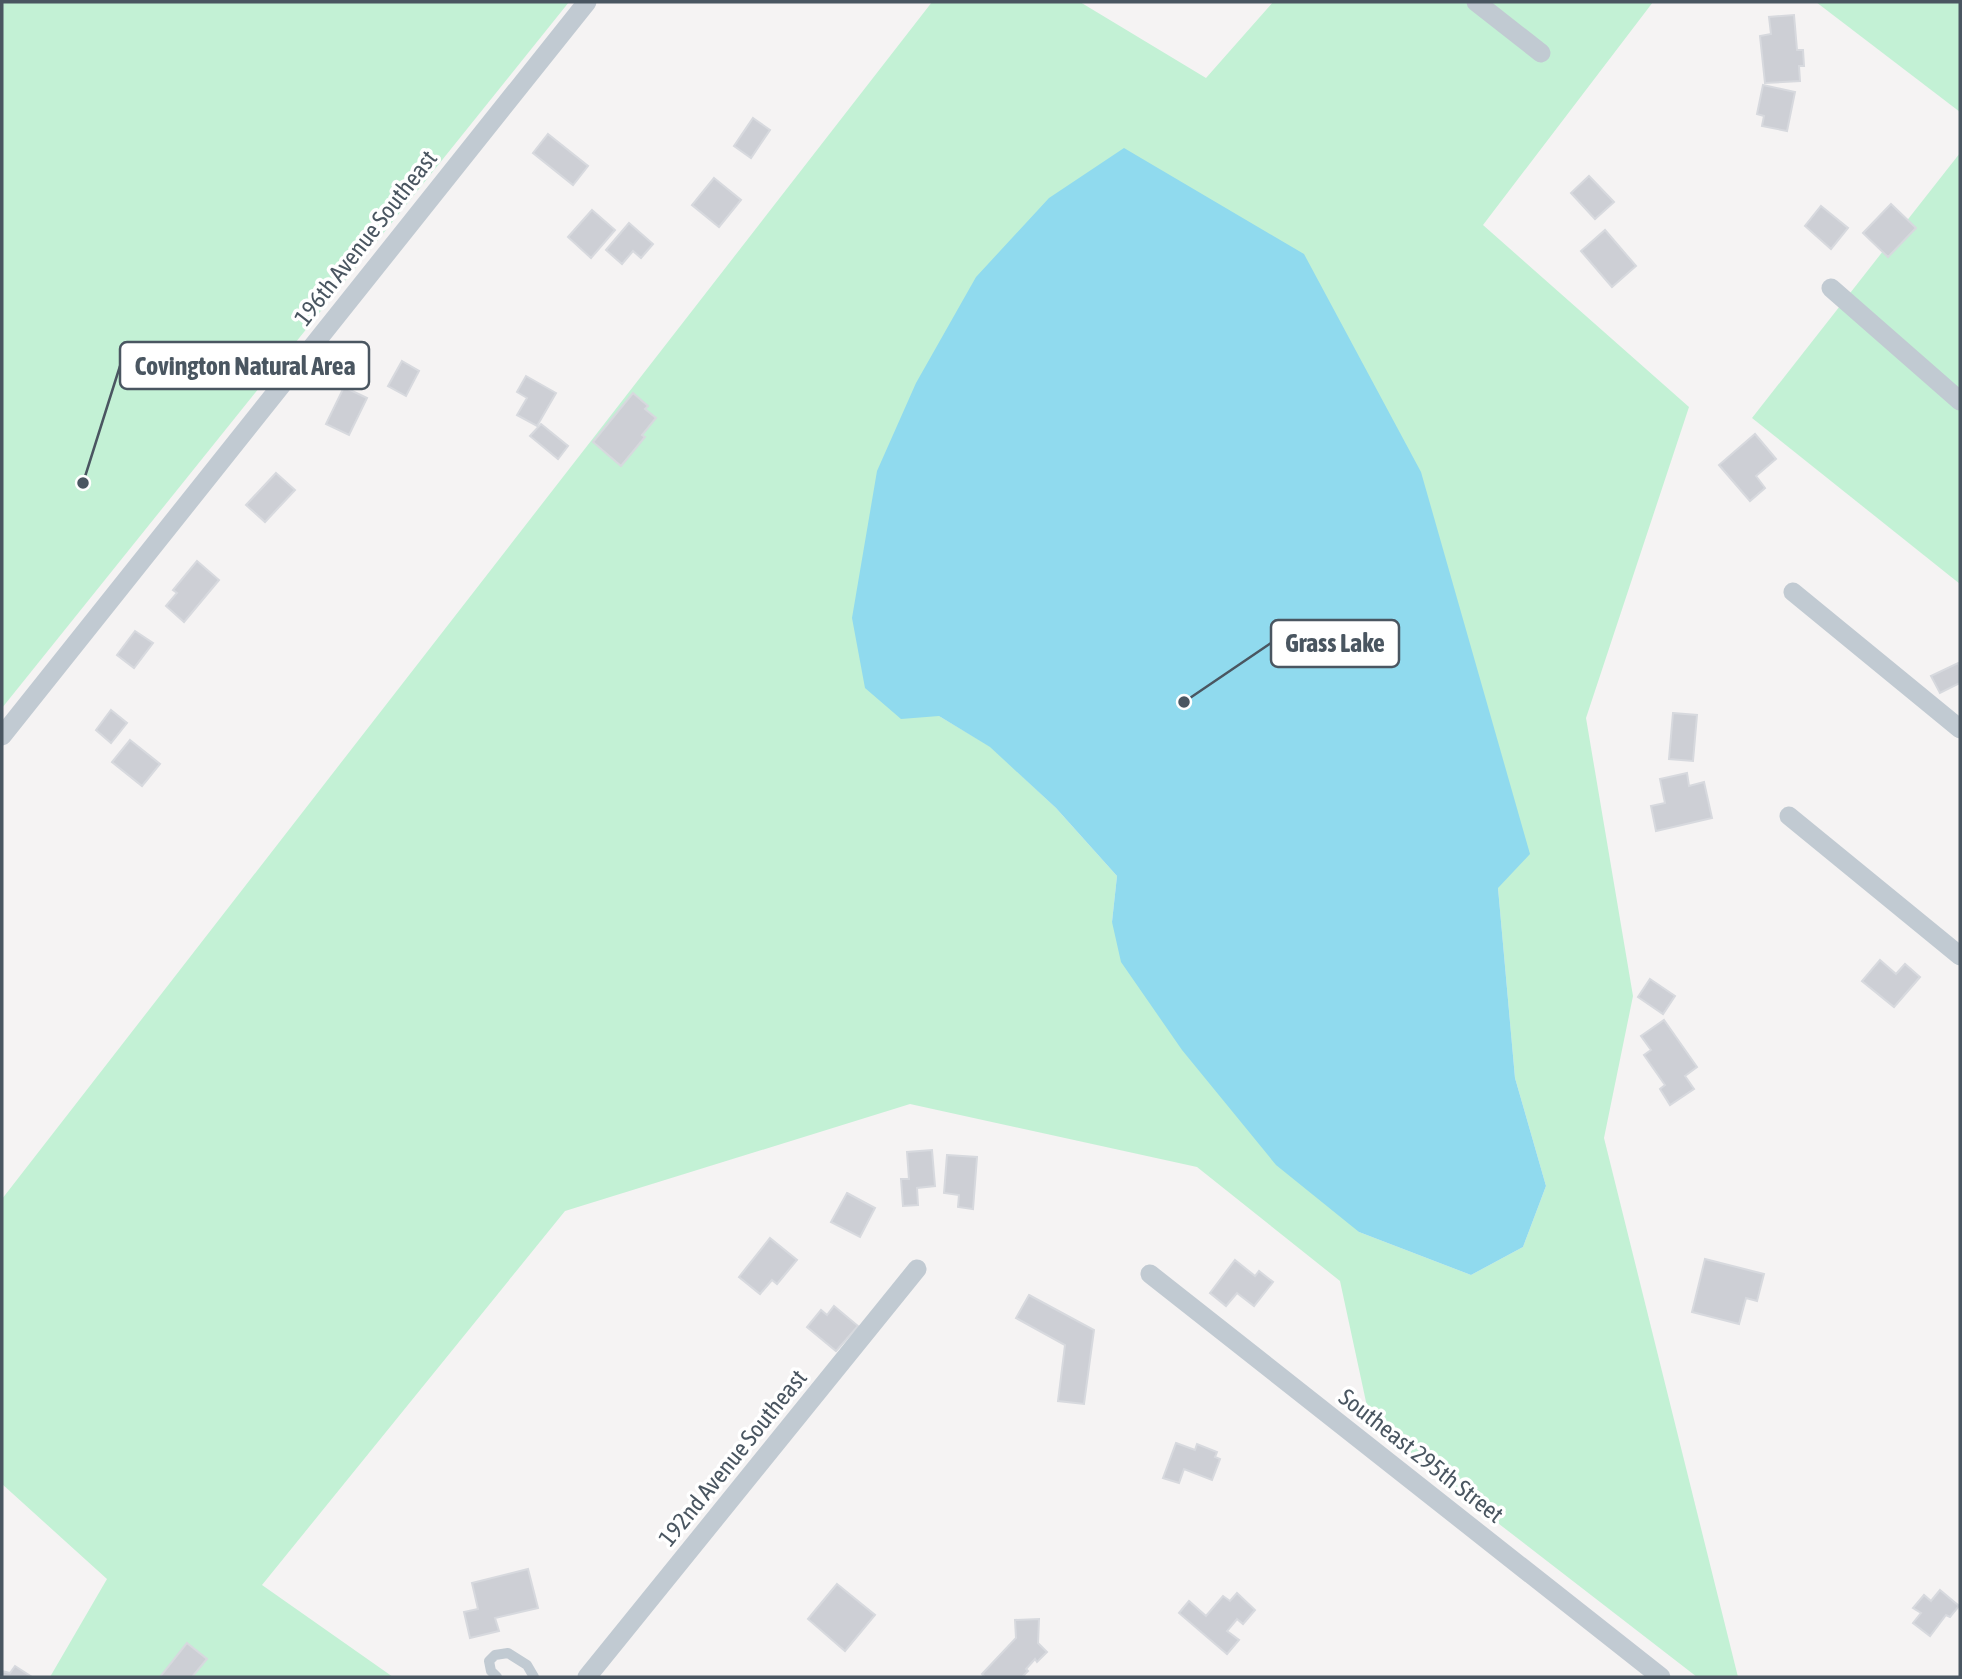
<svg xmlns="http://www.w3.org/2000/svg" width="1962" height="1679" viewBox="0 0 1962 1679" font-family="'Asap Condensed',sans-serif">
<rect width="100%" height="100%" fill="#f5f3f3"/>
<g fill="#c3f1d5" fill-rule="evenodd">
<path d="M2,2H569L2,708Z"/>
<path d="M932,2H1080L1206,78L1273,2H1653L1483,225L1689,407L1586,718L1633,996L1604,1138L1738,1677H1697L1371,1425L1340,1281L1197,1167L910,1104L565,1211L262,1585L393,1677H50L107,1579L2,1484V1199ZM939,716L1498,888L1515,1078L1546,1186L1523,1247L1471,1275L1359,1232L1112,922L1117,876L1056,808L991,747Z"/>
<path d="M1816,2H1960V112Z"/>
<path d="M1960,153V584L1752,418Z"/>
</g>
<path fill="#90daee" d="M1124,148L1304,254L1421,472L1530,854L1498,888L1515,1078L1546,1186L1523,1247L1471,1275L1359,1232L1276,1165L1182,1050L1121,962L1112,922L1117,876L1056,808L990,747L939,716L901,719L865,688L852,618L877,471L916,383L976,277L1049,198Z"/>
<g fill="#cdcfd5" stroke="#d7d9de" stroke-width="2">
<path d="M1794,15L1797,50H1803L1804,66H1799L1800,81L1765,83L1760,36L1771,34L1769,17Z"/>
<path d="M1763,85L1795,92L1787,131L1762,126L1764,116L1757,114Z"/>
<path d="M753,118L770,130L751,158L734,146Z"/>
<path d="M548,134L588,166L573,185L533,153Z"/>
<path d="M1589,176L1614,202L1595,219L1571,193Z"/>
<path d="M714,178L741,200L719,227L692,205Z"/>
<path d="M1891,204L1916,228L1888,257L1863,233Z"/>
<path d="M1821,206L1848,228L1831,249L1805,226Z"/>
<path d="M592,210L615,230L591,258L568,237Z"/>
<path d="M629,223L653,244L641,258L633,251L622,264L606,250Z"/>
<path d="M1605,230L1636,266L1612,287L1581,251Z"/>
<path d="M402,361L419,371L406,396L388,386Z"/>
<path d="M526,376L556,393L537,426L517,415L527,398L517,392Z"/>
<path d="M344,387L367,398L349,435L326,424Z"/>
<path d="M633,393L648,406L645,409L656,418L642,435L645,437L621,466L593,442Z"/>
<path d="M541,424L568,446L558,459L530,436Z"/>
<path d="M1755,434L1776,459L1756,476L1765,488L1750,501L1719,465Z"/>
<path d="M276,473L295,490L265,522L246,505Z"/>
<path d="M197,561L219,580L184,622L166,606L177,593L173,590Z"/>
<path d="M135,631L153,643L134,668L117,655Z"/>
<path d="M1958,663L1960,668V683L1940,693L1931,676Z"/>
<path d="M111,710L127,723L111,743L96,730Z"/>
<path d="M1673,713L1697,715L1693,761L1669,759Z"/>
<path d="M130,740L160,764L142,786L112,762Z"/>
<path d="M1687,773L1689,786L1704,782L1712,818L1656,831L1651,806L1665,803L1660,779Z"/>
<path d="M1880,960L1896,974L1905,964L1920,977L1894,1007L1862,981Z"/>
<path d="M1650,979L1675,996L1663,1014L1638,997Z"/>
<path d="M1664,1020L1697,1067L1685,1076L1694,1089L1670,1105L1660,1089L1665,1085L1644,1055L1651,1050L1641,1036Z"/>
<path d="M932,1150L935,1186L917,1188L918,1205L903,1206L901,1179H909L907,1152Z"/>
<path d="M947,1155L977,1157L973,1209L958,1207L959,1195L944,1193Z"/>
<path d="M847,1193L875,1208L860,1237L831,1222Z"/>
<path d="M770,1238L797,1260L777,1284L772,1280L760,1294L739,1277Z"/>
<path d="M1705,1259L1764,1274L1757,1301L1746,1298L1739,1324L1692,1312Z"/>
<path d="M1235,1260L1255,1276L1259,1271L1273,1282L1254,1306L1237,1293L1226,1306L1210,1293Z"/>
<path d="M1029,1295L1094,1330L1084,1404L1058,1401L1065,1345L1016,1318Z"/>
<path d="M834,1306L858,1326L836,1351L807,1327L821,1310L827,1315Z"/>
<path d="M1176,1443L1195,1450L1197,1444L1217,1452L1215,1457L1220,1459L1212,1480L1184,1469L1179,1483L1163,1478Z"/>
<path d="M528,1569L538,1608L495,1618L499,1631L470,1638L464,1612L478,1609L472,1583Z"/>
<path d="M837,1584L875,1615L845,1651L808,1619Z"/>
<path d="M1940,1590L1959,1606L1950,1617L1946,1615L1930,1636L1913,1623L1921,1613L1913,1608L1924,1595L1931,1601Z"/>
<path d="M1237,1593L1255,1610L1243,1624L1237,1619L1227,1631L1239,1640L1227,1654L1179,1613L1189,1601L1206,1616L1223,1596L1230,1601Z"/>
<path d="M1039,1619L1038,1643L1047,1652L1037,1662L1035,1659L1026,1669L1028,1671L1022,1677H985L982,1674L1016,1638L1015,1620Z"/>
<path d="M187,1643L207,1659L192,1677H160Z"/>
<path d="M15,1666L32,1677H2V1671L10,1673Z"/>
</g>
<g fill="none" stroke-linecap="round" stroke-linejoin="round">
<path stroke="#c1cad2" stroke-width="10" d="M497,1677L491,1671L489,1661L495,1655L508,1653L527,1665L534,1677"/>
<g stroke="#c1cad2" stroke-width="19">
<path d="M1476,2L1541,53"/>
<path d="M1831,288L1960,401"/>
<path d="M1793,592L1960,729"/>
<path d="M2,736L587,2"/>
<path d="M1789,816L1960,956"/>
<path d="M1150,1274L1661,1677"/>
<path d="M587,1677L917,1269"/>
</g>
</g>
<g text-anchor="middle" stroke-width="7" stroke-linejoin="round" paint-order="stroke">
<g font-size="24" fill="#4a5661" stroke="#fff">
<text transform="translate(366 238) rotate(-52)" y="8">196th Avenue Southeast</text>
<text transform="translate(1421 1456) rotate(38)" y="8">Southeast 295th Street</text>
<text transform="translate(733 1458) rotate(-51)" y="8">192nd Avenue Southeast</text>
</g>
</g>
<path fill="none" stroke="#4a5661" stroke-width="2.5" d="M83 483L120 366M1184 702L1271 643"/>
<g fill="#4a5661" stroke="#fff" stroke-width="2.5">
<circle cx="83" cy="483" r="7"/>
<circle cx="1184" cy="702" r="7"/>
</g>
<g fill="#fff" stroke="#4a5661" stroke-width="2.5">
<rect x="120" y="342" width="249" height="47" rx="7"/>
<rect x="1271" y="620" width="128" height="47" rx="7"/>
</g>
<g font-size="26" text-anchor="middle" font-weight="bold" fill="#4a5661">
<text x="245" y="375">Covington Natural Area</text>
<text x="1335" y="652">Grass Lake</text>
</g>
<rect width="1962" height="1679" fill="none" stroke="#4a5661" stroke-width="7"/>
</svg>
